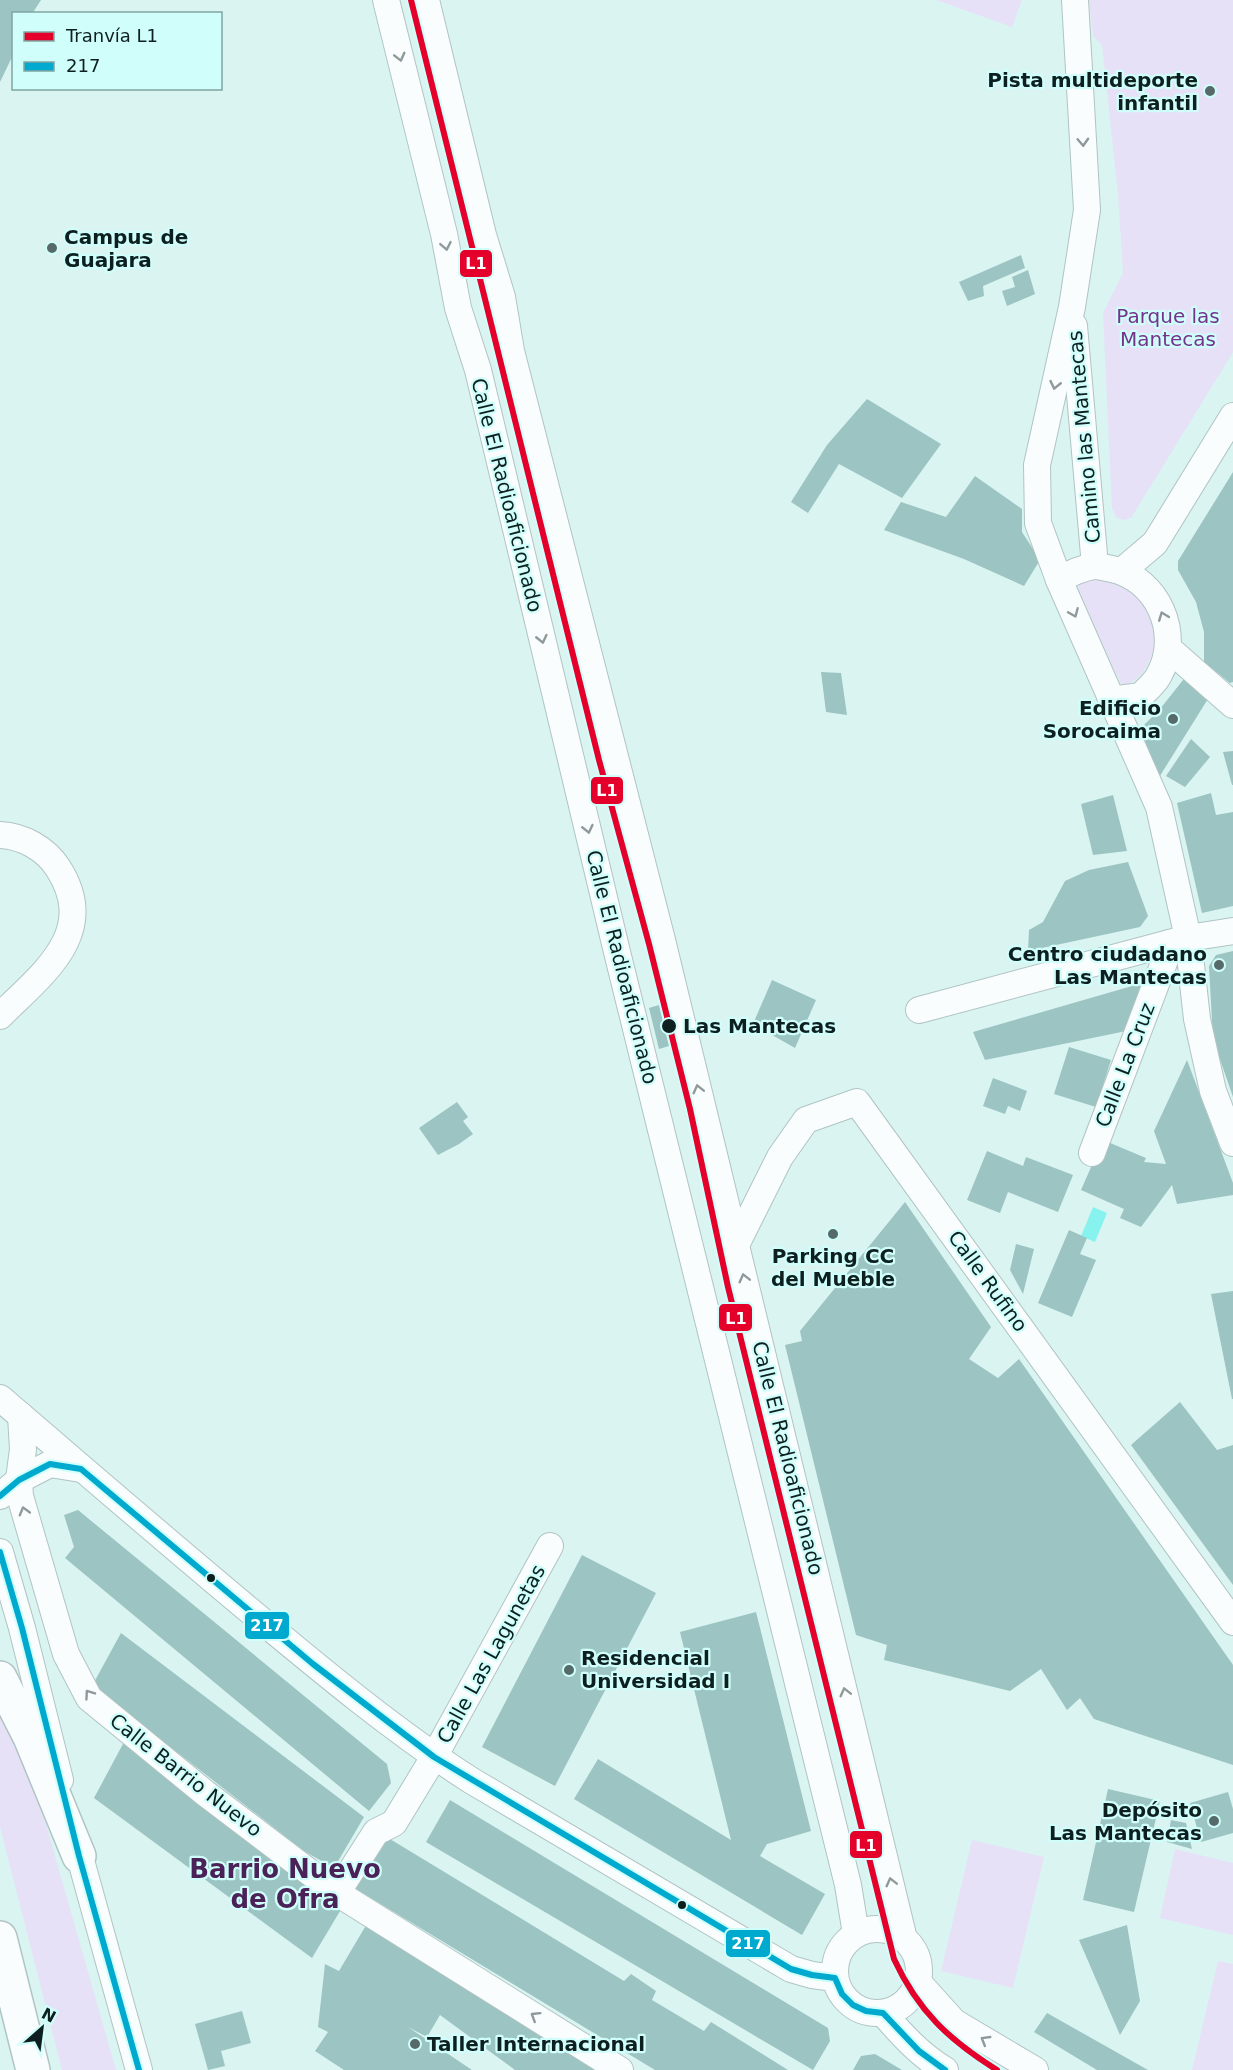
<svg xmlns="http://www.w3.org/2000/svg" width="1233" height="2070" viewBox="0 0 1233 2070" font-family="'DejaVu Sans',sans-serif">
<rect width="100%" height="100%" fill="#daf4f2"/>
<g fill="#e6e1f7">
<path d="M936,0H1022L1012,27Z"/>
<path d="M1089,0H1233V352L1131,518L1125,520L1117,518L1112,509L1103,313L1123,273L1118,194L1102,45L1093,36Z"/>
<path d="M1096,578C1102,579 1109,579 1114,581C1121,583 1142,597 1145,603C1149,609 1153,621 1155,629C1158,650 1144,682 1122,686L1120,682L1078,590L1079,584Z"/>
<path d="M0,1710L45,1821L116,2070H62L0,1827Z"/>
<path d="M972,1840L1044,1857L1013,1988L941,1971Z"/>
<path d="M1175,1849L1233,1863V1935L1160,1918Z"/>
<path d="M1218,1961L1233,1964V2070H1192Z"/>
</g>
<path fill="#88f3ee" d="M1093,1207L1107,1213L1095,1242L1081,1236Z"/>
<g fill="#9bc4c2">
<path d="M0,0H41L32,14H14V53L0,82Z"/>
<path d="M1021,255L1025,268L983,286L984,296L968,301L959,282Z"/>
<path d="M1028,270L1035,294L1007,306L1002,291L1015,287L1012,277Z"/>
<path d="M867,399L941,444L902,498L839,464L808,513L791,502L827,445Z"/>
<path d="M1233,472V682L1230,683L1204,662V632L1196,602L1178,570V561Z"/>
<path d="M975,476L1022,509V532L1040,560L1024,586L964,559L884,530L901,502L946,517Z"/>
<path d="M821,672L841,673L847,715L826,712Z"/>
<path d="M1187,675L1211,694L1158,779L1140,729L1160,709Z"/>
<path d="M1191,739L1210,757L1185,787L1166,776Z"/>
<path d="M1233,751V785H1232L1223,752Z"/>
<path d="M1211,793L1216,815L1233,812V906L1202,913L1177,803Z"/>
<path d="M1113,795L1127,851L1093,855L1081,804Z"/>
<path d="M1128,862L1148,916L1140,927L1028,951L1029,930L1043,922L1065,881L1089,870Z"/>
<path d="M1233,951V1097L1213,1039L1209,966L1216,955Z"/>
<path d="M772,980L816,1000L795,1048L753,1024Z"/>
<path d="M1139,984L1145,998L1131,1030L985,1060L973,1032Z"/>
<path d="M659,1005L669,1046L659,1049L649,1008Z"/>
<path d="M1069,1047L1111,1060L1096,1107L1054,1094Z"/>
<path d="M1187,1060L1233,1183V1195L1177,1204L1172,1185L1141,1227L1120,1218L1124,1209L1081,1190L1103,1140L1146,1158L1144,1162L1166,1164L1154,1131Z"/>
<path d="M993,1078L1027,1091L1020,1111L1008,1106L1005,1114L983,1106Z"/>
<path d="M457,1102L468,1117L463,1121L473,1134L459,1144L438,1155L419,1128Z"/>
<path d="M987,1151L1023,1166L1026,1157L1073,1175L1058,1212L1008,1192L1000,1213L967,1200Z"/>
<path d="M905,1202L991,1327L969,1359L998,1378L1019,1359L1233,1665V1765L1094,1719L1080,1698L1067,1710L1041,1669L1010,1691L884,1660L887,1645L856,1635L785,1345L802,1341L800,1331Z"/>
<path d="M1069,1230L1087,1238L1080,1254L1096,1260L1072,1317L1038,1303Z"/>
<path d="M1016,1244L1034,1249L1023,1294L1010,1270Z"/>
<path d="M1233,1291V1399H1232L1211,1294Z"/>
<path d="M1180,1402L1217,1450L1233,1445V1585L1131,1445Z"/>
<path d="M78,1510L387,1764L391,1783L369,1811L65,1558L74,1547L64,1515Z"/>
<path d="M582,1555L656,1593L555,1786L482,1747Z"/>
<path d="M756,1612L811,1831L767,1844L760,1856L825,1894L802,1935L574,1799L598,1759L731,1840L680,1632Z"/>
<path d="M121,1633L364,1817L334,1868L304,1851L92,1686Z"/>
<path d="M124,1742L343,1906L312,1958L94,1798Z"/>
<path d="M1108,1789L1160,1801L1134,1912L1083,1900Z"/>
<path d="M1228,1792L1233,1809V1833L1201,1842L1190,1803Z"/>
<path d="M450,1800L828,2028L830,2041L813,2070L426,1842Z"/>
<path d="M1171,1820L1186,1823L1192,1849L1167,1842Z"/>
<path d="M385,1836L624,1981L631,1974L656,1991L652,2000L704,2031L711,2022L788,2070H655L351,1886Z"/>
<path d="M368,1922L602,2070H515L440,2015L427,2037L408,2027L472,2070H344L315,2051L328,2032L318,2027L325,1964L339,1971Z"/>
<path d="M1127,1925L1140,2001L1120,2035L1079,1940Z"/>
<path d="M242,2011L251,2043L221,2051L225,2066L208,2070L195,2024Z"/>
<path d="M1047,2013L1148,2070H1097L1034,2032Z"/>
<path d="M875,2054L902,2070H853L861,2056Z"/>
</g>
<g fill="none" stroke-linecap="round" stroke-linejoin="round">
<defs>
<g id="minor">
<path d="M386,0L444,234L458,308L478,370L617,952L848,1885L856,1934"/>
<path d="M426,0L483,235L502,297L511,351L662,940L904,1939"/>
<path d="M1075,0L1087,210L1072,307L1037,465L1038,523L1059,580L1159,807L1188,938L1197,1019L1213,1091L1233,1143"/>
<path d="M1074,326L1095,566"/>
<path d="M1122,571L1155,543L1233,416"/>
<path d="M1059,580C1069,574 1082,568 1094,566C1099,566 1106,568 1112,569C1158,579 1182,634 1159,675C1155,683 1146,690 1141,696L1118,699L1110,696"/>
<path d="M1168,648L1233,705"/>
<path d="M0,835C23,836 46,849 58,868C100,933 42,974 0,1016"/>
<path d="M919,1010L1188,938L1233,931"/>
<path d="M1092,1153L1165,960L1169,943"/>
<path d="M736,1245L780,1157L806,1120L857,1102L1233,1622"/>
<path d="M0,1398C83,1469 165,1540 249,1610C321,1670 394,1731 472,1781L791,1969L812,1975L835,1978"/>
<path d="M21,1416L23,1449L19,1480L20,1496L66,1654L89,1698L205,1793L337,1893L620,2070"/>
<path d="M0,1496L19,1480L50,1464L81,1469"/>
<path d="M0,1552L22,1628L60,1780"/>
<path d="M75,1839L139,2070"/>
<path d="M337,1893L376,1832L394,1823L434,1757L550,1546"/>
<circle cx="877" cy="1971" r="42"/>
<path d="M918,1982L954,2022L1035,2070"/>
<path d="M883,2013C902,2035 920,2055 945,2070"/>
</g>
<g id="highway">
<path d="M0,1678L30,1737L79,1856"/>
<path d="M0,1938L33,2070"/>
</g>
</defs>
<use href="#minor" stroke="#b0c4c3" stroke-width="28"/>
<use href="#highway" stroke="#b0c4c3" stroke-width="36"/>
<use href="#minor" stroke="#f9fdfd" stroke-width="26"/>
<use href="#highway" stroke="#f9fdfd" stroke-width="33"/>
<defs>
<g id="bus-1">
<path d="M0,1496L19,1480L50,1464L81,1469L313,1664L434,1757L791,1969L812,1975L835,1978L842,1994L853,2005L866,2011L883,2013L919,2051L945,2070"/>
<path d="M0,1552L22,1628L79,1856L139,2070"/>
</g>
</defs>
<use href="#bus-1" stroke="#cffefb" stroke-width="10"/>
<use href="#bus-1" stroke="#00a9ce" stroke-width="6"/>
<defs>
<path id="tram-1" d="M411,0L599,760L649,944L690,1109L728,1287L894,1959C918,2011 949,2040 997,2070"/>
</defs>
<use href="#tram-1" stroke="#cffefb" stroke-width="10"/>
<use href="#tram-1" stroke="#e4002b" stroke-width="6"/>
</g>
<defs><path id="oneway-chevron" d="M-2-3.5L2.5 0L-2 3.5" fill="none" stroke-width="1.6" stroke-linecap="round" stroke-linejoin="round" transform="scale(1.5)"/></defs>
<g stroke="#8f9999">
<use href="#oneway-chevron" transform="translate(400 57) rotate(76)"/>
<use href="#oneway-chevron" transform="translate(1083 142) rotate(87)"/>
<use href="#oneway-chevron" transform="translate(446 246) rotate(79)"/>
<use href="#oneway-chevron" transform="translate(1055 385) rotate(103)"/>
<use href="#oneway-chevron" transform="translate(1074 613) rotate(67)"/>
<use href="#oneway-chevron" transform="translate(1163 616) rotate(-111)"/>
<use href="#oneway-chevron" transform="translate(542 639) rotate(77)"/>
<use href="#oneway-chevron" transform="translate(588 829) rotate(77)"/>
<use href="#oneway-chevron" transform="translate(698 1089) rotate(-104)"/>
<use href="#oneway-chevron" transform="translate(744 1278) rotate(-104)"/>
<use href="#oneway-chevron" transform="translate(24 1511) rotate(-106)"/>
<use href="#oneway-chevron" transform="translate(845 1692) rotate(-104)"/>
<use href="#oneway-chevron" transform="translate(89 1694) rotate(-125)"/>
<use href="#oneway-chevron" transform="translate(891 1882) rotate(-104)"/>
<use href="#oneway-chevron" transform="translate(535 2016) rotate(-148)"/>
<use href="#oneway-chevron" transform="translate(985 2040) rotate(-149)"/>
</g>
<g fill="#556a69" stroke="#cffefb" stroke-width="2">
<circle cx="1210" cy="91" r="6"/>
<circle cx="52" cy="248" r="6"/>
<circle cx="1173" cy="719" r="6"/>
<circle cx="1219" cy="965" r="6"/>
<circle cx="833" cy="1234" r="6"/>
<circle cx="569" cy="1670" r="6"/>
<circle cx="1214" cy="1821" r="6"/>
<circle cx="415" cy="2044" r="6"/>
</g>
<g fill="#0d1f1f" stroke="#cffefb" stroke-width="2">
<circle cx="669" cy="1026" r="8"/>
<circle cx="211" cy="1578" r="5"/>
<circle cx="682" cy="1905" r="5"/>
</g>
<g text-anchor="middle" stroke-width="4.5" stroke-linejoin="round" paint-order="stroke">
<g font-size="20" font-weight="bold" fill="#0d1f1f" stroke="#cffefb" text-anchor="end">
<text x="1198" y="87">Pista multideporte<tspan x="1198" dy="23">infantil</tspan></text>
<text x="64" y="244" text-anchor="start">Campus de<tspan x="64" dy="23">Guajara</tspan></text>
<text x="1161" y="715">Edificio<tspan x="1161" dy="23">Sorocaima</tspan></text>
<text x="1207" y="961">Centro ciudadano<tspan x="1207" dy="23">Las Mantecas</tspan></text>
<text x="833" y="1263" text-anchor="middle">Parking CC<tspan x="833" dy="23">del Mueble</tspan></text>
<text x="581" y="1665" text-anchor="start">Residencial<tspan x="581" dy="23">Universidad I</tspan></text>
<text x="1202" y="1817">Depósito<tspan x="1202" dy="23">Las Mantecas</tspan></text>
<text x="427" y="2051" text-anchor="start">Taller Internacional</text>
</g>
<g font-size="20" fill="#76338c" stroke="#cffefb">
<text x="1168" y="323">Parque las<tspan x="1168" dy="23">Mantecas</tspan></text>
</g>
<g font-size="20" fill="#0d1f1f" stroke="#cffefb">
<text transform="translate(1084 437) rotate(-95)" y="7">Camino las Mantecas</text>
<text transform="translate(507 495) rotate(76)" y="7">Calle El Radioaficionado</text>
<text transform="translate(622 967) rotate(76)" y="7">Calle El Radioaficionado</text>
<text transform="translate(1125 1065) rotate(-69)" y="7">Calle La Cruz</text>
<text transform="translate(988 1281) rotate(54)" y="7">Calle Rufino</text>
<text transform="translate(788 1458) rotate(76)" y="7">Calle El Radioaficionado</text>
<text transform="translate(491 1654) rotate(-61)" y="7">Calle Las Lagunetas</text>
<text transform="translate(186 1775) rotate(38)" y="7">Calle Barrio Nuevo</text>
</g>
<g font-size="20" font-weight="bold" fill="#0d1f1f" stroke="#cffefb" text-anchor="start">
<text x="683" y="1033">Las Mantecas</text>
</g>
<g font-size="26" font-weight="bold" fill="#4a2257" stroke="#cffefb">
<text x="285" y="1878">Barrio Nuevo<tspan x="285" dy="30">de Ofra</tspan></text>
</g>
</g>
<g stroke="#cffefb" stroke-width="2">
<rect x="459" y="249" width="34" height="29" rx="6" fill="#e4002b"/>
<rect x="590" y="776" width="34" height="29" rx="6" fill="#e4002b"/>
<rect x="718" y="1303" width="35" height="29" rx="6" fill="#e4002b"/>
<rect x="244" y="1611" width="46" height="29" rx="6" fill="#00a9ce"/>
<rect x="849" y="1830" width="34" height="29" rx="6" fill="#e4002b"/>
<rect x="725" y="1929" width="46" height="29" rx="6" fill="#00a9ce"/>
</g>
<g font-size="16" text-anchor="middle" font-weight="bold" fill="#fff">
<text x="476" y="269">L1</text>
<text x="607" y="796">L1</text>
<text x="736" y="1324">L1</text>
<text x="267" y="1631">217</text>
<text x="866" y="1851">L1</text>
<text x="748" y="1949">217</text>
</g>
<rect x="12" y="12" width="210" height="78" fill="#cffefb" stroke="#81a5a3" stroke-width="1.5"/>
<rect x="24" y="32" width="30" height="9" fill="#e4002b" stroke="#81a5a3" stroke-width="1.5"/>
<text x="66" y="42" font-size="18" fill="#0d1f1f">Tranvía L1</text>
<rect x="24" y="62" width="30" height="9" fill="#00a9ce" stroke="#81a5a3" stroke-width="1.5"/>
<text x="66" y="72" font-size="18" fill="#0d1f1f">217</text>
<g transform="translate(42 2028) rotate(28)" stroke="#cffefb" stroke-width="4.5" paint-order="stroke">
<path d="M0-4.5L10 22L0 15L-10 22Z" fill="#0d1f1f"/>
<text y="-9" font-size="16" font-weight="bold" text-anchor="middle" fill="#0d1f1f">N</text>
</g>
</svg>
